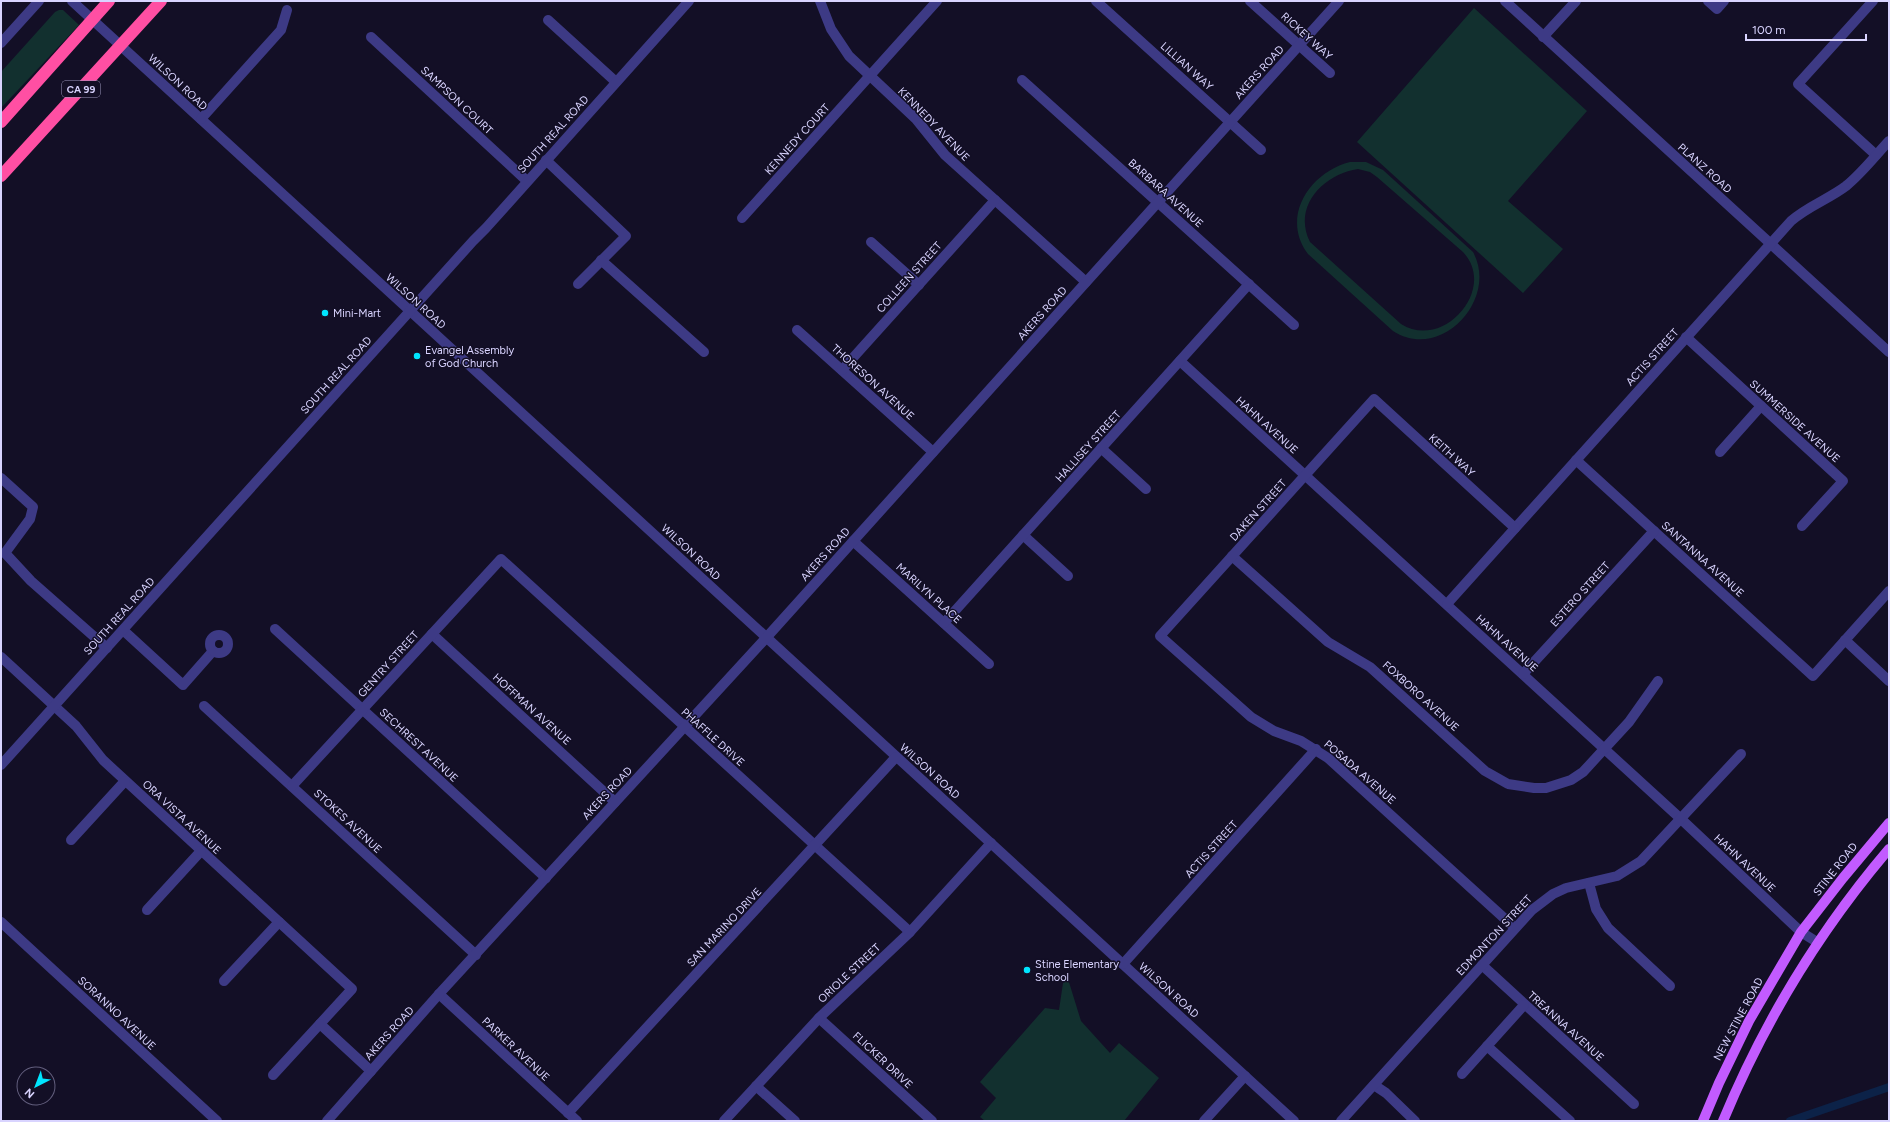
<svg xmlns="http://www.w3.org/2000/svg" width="1890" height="1122" viewBox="0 0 1890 1122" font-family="Figtree,sans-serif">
<rect width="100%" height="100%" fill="#130f26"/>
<g fill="#12302f" fill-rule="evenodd">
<path d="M1474,8L1587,111L1508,201L1563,249L1523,293L1357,142Z"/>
<path d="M59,10H63L79,25L1,108V72L55,12Z"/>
<path d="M1350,162H1366L1383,170L1473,252C1499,299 1441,362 1393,331L1308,254C1280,217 1310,172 1350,162ZM1358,169L1370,172L1377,177L1463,252C1498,289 1443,351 1401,324L1310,242C1292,206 1324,174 1358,169Z"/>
<path d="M1068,979L1081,1021L1110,1053L1119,1043L1159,1078L1124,1121H985L980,1117L996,1098L980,1082L1045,1008L1059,1010L1063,983Z"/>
</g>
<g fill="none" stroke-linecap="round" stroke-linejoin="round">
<path stroke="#0c2248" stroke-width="8" d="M1790,1121L1889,1087"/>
<g stroke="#3d3a85" stroke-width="10">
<path d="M72,1L1294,1121"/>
<path d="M820,1L831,29L849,56L916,119L945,155L1086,282"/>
<path d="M1096,1L1261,150"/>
<path d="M1250,1L1330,73"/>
<path d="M1505,1L1889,352"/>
<path d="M1708,1L1717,9L1724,1"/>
<path d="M1873,1L1798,84L1876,155"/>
<path d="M548,20L616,82"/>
<path d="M371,37L527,181"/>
<path d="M1543,37L1576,1"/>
<path d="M1,43L39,1"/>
<path d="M1022,80L1294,325"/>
<path d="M201,119L281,30L287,10"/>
<path d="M546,160L626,236L578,284"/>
<path d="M742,218L937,1"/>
<path d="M871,242L919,285"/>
<path d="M601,260L704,352"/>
<path d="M797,330L933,452"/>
<path d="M1686,337L1843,481L1802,526"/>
<path d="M1180,361L1681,819L1801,932L1817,942"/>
<path d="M842,370L995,200"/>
<path d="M1101,448L1146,489"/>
<path d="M1720,452L1761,406"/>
<path d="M1576,460L1813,676L1889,591"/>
<path d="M1,478L33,507L30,519L5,553L31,581L107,648"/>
<path d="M1023,535L1068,576"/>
<path d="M853,541L989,664"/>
<path d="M1232,556L1328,642L1370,667L1485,771L1508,784L1534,788H1546L1571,780L1583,772L1629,722L1658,681"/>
<path d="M1447,604L1791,221C1808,206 1829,199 1846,186C1862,173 1875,156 1889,141"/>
<path d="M944,623L1249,284"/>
<path d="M275,629L546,878"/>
<path d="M123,630L183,685L213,651"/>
<path d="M432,634L615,802"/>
<circle cx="219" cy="644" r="9"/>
<path d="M1845,640L1889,681"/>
<path d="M1,657L76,726L103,760L352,989L273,1075"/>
<path d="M1523,674L1654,531"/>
<path d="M204,706L476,955"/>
<path d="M1,765L473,241L486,228L689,1"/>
<path d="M292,786L501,559L910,932"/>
<path d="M71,840L125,781"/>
<path d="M1589,883L1596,909L1608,928L1670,986"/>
<path d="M147,910L201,851"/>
<path d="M1,922L217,1121"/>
<path d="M1515,928L1328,758L1301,741L1274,731L1251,717L1160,636L1374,399L1515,528"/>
<path d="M1123,964L1316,749"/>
<path d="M1482,965L1634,1104"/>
<path d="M224,981L279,922"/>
<path d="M439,994L577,1121"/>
<path d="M819,1018L932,1121"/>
<path d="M320,1024L371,1071"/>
<path d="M1487,1046L1570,1121"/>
<path d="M1462,1074L1524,1005"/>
<path d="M1374,1085L1386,1093L1415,1121"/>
<path d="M756,1086L795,1121"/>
<path d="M568,1113L896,757"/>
<path d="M327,1121L439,994L766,638L1339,1"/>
<path d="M724,1121L819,1018L910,932L991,843"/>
<path d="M1204,1121L1245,1076"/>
<path d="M1341,1121L1532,910L1553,894L1566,888L1617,876L1641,861L1741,754"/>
</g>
<g stroke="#c25bff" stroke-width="10">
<path d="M1703,1121L1719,1083L1749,1021L1801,932L1843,878L1889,823"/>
<path d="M1723,1121C1764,1022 1820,930 1889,849"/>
</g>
<g stroke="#ff4fa3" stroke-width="12">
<path d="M1,122L109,1"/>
<path d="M1,176L161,1"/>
</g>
</g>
<g fill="#00e5ff" stroke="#130f26" stroke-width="1.5">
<circle cx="325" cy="313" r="4"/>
<circle cx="417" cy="356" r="4"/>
<circle cx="1027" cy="970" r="4"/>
</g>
<g text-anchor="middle" stroke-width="3" stroke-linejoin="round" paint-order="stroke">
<rect fill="#130f26" stroke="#9e99be" stroke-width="1" x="62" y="81" width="38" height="16" rx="3"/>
<g font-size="10" font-weight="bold" fill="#d9d4ff">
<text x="81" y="93">CA 99</text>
</g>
<g font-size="11" fill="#d9d4ff" stroke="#130f26">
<text transform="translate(1307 36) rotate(42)" y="4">RICKEY WAY</text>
<text transform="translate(1187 66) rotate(42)" y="4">LILLIAN WAY</text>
<text transform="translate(1259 72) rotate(-48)" y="4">AKERS ROAD</text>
<text transform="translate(178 82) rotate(43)" y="4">WILSON ROAD</text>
<text transform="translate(457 100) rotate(43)" y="4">SAMPSON COURT</text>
<text transform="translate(934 124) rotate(46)" y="4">KENNEDY AVENUE</text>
<text transform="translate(553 134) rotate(-48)" y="4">SOUTH REAL ROAD</text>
<text transform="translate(797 139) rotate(-48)" y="4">KENNEDY COURT</text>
<text transform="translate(1705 168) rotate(42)" y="4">PLANZ ROAD</text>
<text transform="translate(1166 193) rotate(42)" y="4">BARBARA AVENUE</text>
<text transform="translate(909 277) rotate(-48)" y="4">COLLEEN STREET</text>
<text transform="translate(416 301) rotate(42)" y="4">WILSON ROAD</text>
<text transform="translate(1042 313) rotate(-48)" y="4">AKERS ROAD</text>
<text transform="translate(1652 357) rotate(-48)" y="4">ACTIS STREET</text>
<text transform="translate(336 375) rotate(-48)" y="4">SOUTH REAL ROAD</text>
<text transform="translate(873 382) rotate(42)" y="4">THORESON AVENUE</text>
<text transform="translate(1795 421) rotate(42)" y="4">SUMMERSIDE AVENUE</text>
<text transform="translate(1267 425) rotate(42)" y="4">HAHN AVENUE</text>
<text transform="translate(1088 446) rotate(-48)" y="4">HALLISEY STREET</text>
<text transform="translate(1452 455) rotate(42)" y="4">KEITH WAY</text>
<text transform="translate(1258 510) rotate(-48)" y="4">DAKEN STREET</text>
<text transform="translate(691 552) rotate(43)" y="4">WILSON ROAD</text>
<text transform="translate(825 554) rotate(-48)" y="4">AKERS ROAD</text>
<text transform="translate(1703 559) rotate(42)" y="4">SANTANNA AVENUE</text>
<text transform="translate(929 593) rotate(42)" y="4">MARILYN PLACE</text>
<text transform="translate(1580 594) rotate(-48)" y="4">ESTERO STREET</text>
<text transform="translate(119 616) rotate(-48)" y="4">SOUTH REAL ROAD</text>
<text transform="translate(1507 643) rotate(42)" y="4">HAHN AVENUE</text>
<text transform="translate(388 664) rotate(-48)" y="4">GENTRY STREET</text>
<text transform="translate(1421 696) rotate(42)" y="4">FOXBORO AVENUE</text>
<text transform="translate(532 709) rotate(42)" y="4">HOFFMAN AVENUE</text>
<text transform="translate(713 737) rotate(42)" y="4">PHAFFLE DRIVE</text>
<text transform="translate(419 745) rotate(43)" y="4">SECHREST AVENUE</text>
<text transform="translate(930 771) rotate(42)" y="4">WILSON ROAD</text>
<text transform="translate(1360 772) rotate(41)" y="4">POSADA AVENUE</text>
<text transform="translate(607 793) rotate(-47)" y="4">AKERS ROAD</text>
<text transform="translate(182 817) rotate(43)" y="4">ORA VISTA AVENUE</text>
<text transform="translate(348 821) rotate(43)" y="4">STOKES AVENUE</text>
<text transform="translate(1211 849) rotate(-48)" y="4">ACTIS STREET</text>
<text transform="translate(1745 863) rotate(43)" y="4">HAHN AVENUE</text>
<text transform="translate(1835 869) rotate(-52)" y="4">STINE ROAD</text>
<text transform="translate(724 927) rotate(-47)" y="4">SAN MARINO DRIVE</text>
<text transform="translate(1494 935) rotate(-47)" y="4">EDMONTON STREET</text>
<text transform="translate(849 973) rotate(-43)" y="4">ORIOLE STREET</text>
<text transform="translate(1169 990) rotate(42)" y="4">WILSON ROAD</text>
<text transform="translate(117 1013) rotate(43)" y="4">SORANNO AVENUE</text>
<text transform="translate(1738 1019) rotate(-62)" y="4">NEW STINE ROAD</text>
<text transform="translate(1566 1026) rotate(42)" y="4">TREANNA AVENUE</text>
<text transform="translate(389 1033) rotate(-48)" y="4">AKERS ROAD</text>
<text transform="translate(516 1049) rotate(43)" y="4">PARKER AVENUE</text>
<text transform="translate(883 1060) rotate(43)" y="4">FLICKER DRIVE</text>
</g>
<g font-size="11" fill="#d9d4ff" stroke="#130f26" text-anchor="start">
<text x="333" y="317">Mini-Mart</text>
<text x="425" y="354">Evangel Assembly<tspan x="425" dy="13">of God Church</tspan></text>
<text x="1035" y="968">Stine Elementary<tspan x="1035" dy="13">School</tspan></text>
</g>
</g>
<rect width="1890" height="1122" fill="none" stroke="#d9d4ff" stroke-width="4"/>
<g transform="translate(36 1086) rotate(222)"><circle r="19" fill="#130f26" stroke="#625e7d"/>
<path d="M0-3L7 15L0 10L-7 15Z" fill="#00e5ff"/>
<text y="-6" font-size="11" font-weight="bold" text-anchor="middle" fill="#d9d4ff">N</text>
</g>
<path d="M1746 34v6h120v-6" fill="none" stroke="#d9d4ff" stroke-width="2"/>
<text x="1752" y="34" font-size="12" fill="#d9d4ff" stroke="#130f26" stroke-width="3" paint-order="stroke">100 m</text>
</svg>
